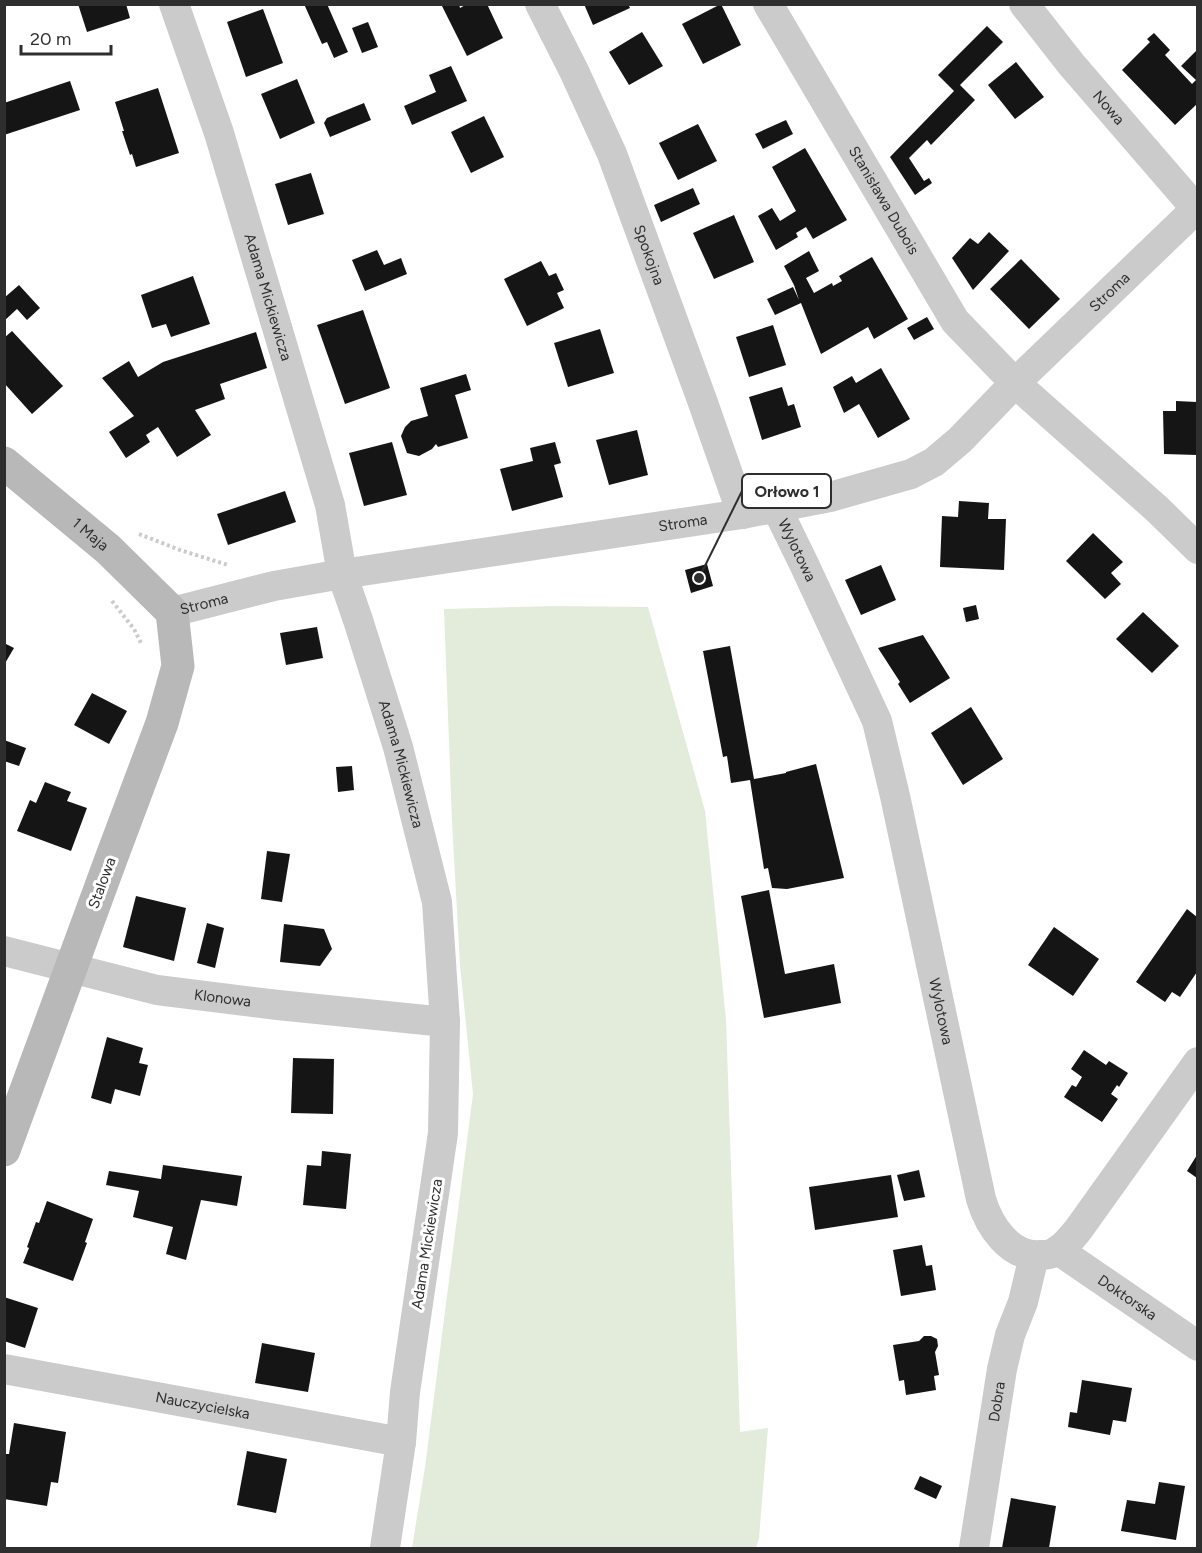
<svg xmlns="http://www.w3.org/2000/svg" width="1202" height="1553" viewBox="0 0 1202 1553" font-family="Figtree,sans-serif">
<rect width="100%" height="100%" fill="#fff"/>
<path fill="#e3ecdb" d="M553,606L648,607L705,811L726,1019L740,1432L768,1428L759,1538L756,1548H412L425,1467L473,1094L460,965L452,822L444,609Z"/>
<g fill="#151515">
<path d="M78,4H126L130,18L87,32Z"/>
<path d="M304,4H327L348,52L334,58L327,42L322,44Z"/>
<path d="M441,4H459L460,8L467,4H487L503,38L467,56Z"/>
<path d="M584,4H628L630,8L593,25Z"/>
<path d="M721,4L741,45L703,64L682,24Z"/>
<path d="M263,9L283,63L246,77L227,22Z"/>
<path d="M368,22L378,47L362,53L352,28Z"/>
<path d="M987,26L1003,42L960,85L975,100L931,145L927,140L909,158L924,181L929,178L932,183L915,195L890,157L954,91L938,75Z"/>
<path d="M642,32L663,66L629,85L609,52Z"/>
<path d="M1154,33L1170,50L1165,55L1192,84L1196,80L1181,66L1197,50V104L1175,125L1122,70L1150,42L1147,39Z"/>
<path d="M1016,62L1044,97L1015,119L988,85Z"/>
<path d="M451,66L467,101L412,125L404,106L436,92L429,75Z"/>
<path d="M297,79L315,123L280,139L261,94Z"/>
<path d="M70,81L80,110L4,135V103Z"/>
<path d="M158,88L179,153L136,167L132,154L130,155L122,131H124L115,102Z"/>
<path d="M364,103L371,120L330,137L324,123L327,118Z"/>
<path d="M484,116L504,157L471,173L451,132Z"/>
<path d="M786,120L793,134L763,149L755,134Z"/>
<path d="M698,124L717,161L678,180L659,143Z"/>
<path d="M805,148L847,220L813,239L806,227L796,233L798,237L776,250L758,216L772,208L780,221L796,211L772,167Z"/>
<path d="M311,173L324,214L288,225L275,184Z"/>
<path d="M693,188L700,204L661,222L654,205Z"/>
<path d="M734,215L754,262L714,279L693,233Z"/>
<path d="M989,232L1009,251L973,290L952,258L970,238L978,244Z"/>
<path d="M377,250L384,265L401,258L407,274L365,291L352,260Z"/>
<path d="M809,251L819,271L806,278L814,293L832,283L833,286L842,281L839,276L872,257L908,319L874,339L868,327L821,354L801,303L775,315L767,299L793,287L799,300L794,285L784,266Z"/>
<path d="M1021,259L1060,299L1029,329L990,289Z"/>
<path d="M541,261L549,276L556,273L564,290L557,293L564,308L527,326L504,279Z"/>
<path d="M193,276L210,324L171,337L166,324L152,328L141,295Z"/>
<path d="M19,285L40,308L27,320L17,309L4,321V298Z"/>
<path d="M363,310L390,388L345,404L317,325Z"/>
<path d="M927,317L934,329L914,340L907,328Z"/>
<path d="M773,325L786,365L749,377L736,337Z"/>
<path d="M600,329L614,373L568,387L554,343Z"/>
<path d="M12,331L63,386L32,414L4,383V338Z"/>
<path d="M256,332L267,368L220,384L225,399L195,410L211,435L177,457L158,427L146,435L150,442L126,458L109,432L134,416L102,378L129,361L138,377L163,362Z"/>
<path d="M881,368L910,419L878,438L859,404L844,413L833,387L852,376L856,383Z"/>
<path d="M466,374L471,390L455,395L468,438L438,447L436,444L432,449L419,456L407,453L401,436L405,427L411,421L428,416L420,388Z"/>
<path d="M782,387L788,406L794,404L801,427L762,440L749,397Z"/>
<path d="M1176,401L1197,402V455L1164,454L1163,411H1176Z"/>
<path d="M637,430L648,475L609,485L596,440Z"/>
<path d="M392,442L407,495L364,506L349,453Z"/>
<path d="M555,442L561,463L554,465L563,497L512,511L500,469L533,461L530,448Z"/>
<path d="M285,491L296,522L228,545L217,514Z"/>
<path d="M959,501L989,503L988,519H1006L1004,570L940,567L942,516L958,517Z"/>
<path d="M1093,533L1123,562L1111,573L1121,584L1105,599L1066,561Z"/>
<path d="M707,564L713,586L691,593L685,570Z"/>
<path d="M881,565L896,600L861,615L845,580Z"/>
<path d="M976,605L979,619L966,622L963,608Z"/>
<path d="M1143,612L1179,646L1152,673L1116,639Z"/>
<path d="M317,627L323,658L286,665L280,633Z"/>
<path d="M923,635L950,678L910,703L898,684L900,682L878,648Z"/>
<path d="M4,643L14,648L4,665Z"/>
<path d="M730,646L754,779L786,773V772L816,764L844,878L787,889L772,888L768,868L764,869L750,780L731,783L727,756L723,757L703,651Z"/>
<path d="M92,693L127,711L109,744L74,725Z"/>
<path d="M971,707L1003,759L963,785L931,733Z"/>
<path d="M4,740L26,748L19,766L4,761Z"/>
<path d="M352,766L354,790L338,792L336,767Z"/>
<path d="M45,782L71,792L67,801L87,808L71,851L17,831L30,800L36,803Z"/>
<path d="M267,851L290,854L282,902L261,899Z"/>
<path d="M769,890L785,974L834,964L841,1003L764,1018L741,896Z"/>
<path d="M136,896L186,908L174,961L123,947Z"/>
<path d="M1187,909L1197,917V972L1180,997L1172,992L1165,1002L1136,982Z"/>
<path d="M207,923L224,928L215,968L197,963Z"/>
<path d="M284,924L324,929L332,949L320,966L280,962Z"/>
<path d="M1054,927L1099,959L1073,996L1028,965Z"/>
<path d="M107,1037L143,1048L139,1063L148,1065L140,1096L115,1089L111,1104L91,1098Z"/>
<path d="M1084,1050L1106,1065L1109,1061L1128,1073L1119,1087L1117,1085L1111,1094L1118,1099L1102,1122L1064,1097L1072,1085L1076,1087L1082,1077L1071,1069Z"/>
<path d="M293,1058L334,1059L333,1114L291,1113Z"/>
<path d="M322,1151L351,1154L346,1209L303,1205L307,1165L321,1166Z"/>
<path d="M1197,1155V1178L1187,1171Z"/>
<path d="M163,1165L242,1176L237,1206L201,1200L186,1260L166,1254L173,1227L133,1217L139,1191L106,1185L109,1171L161,1179Z"/>
<path d="M919,1170L925,1197L904,1201L897,1175Z"/>
<path d="M891,1175L898,1217L815,1230L809,1187Z"/>
<path d="M47,1201L93,1219L85,1242L87,1243L73,1281L23,1263L29,1248L27,1247L36,1222L39,1223Z"/>
<path d="M922,1245L926,1266L932,1265L936,1290L901,1296L893,1250Z"/>
<path d="M4,1297L38,1308L25,1348L4,1341Z"/>
<path d="M924,1336H931L937,1339L938,1346L935,1352L939,1375L934,1376L936,1390L906,1395L904,1380L899,1381L893,1345L919,1341Z"/>
<path d="M262,1343L315,1353L308,1392L255,1383Z"/>
<path d="M1082,1380L1132,1388L1126,1422L1113,1420L1110,1435L1068,1427L1070,1412L1077,1413Z"/>
<path d="M14,1423L66,1432L58,1483L51,1482L47,1506L4,1499V1454H9Z"/>
<path d="M247,1451L287,1459L276,1513L237,1505Z"/>
<path d="M920,1476L942,1486L936,1499L914,1489Z"/>
<path d="M1159,1482L1185,1486L1176,1540L1121,1531L1127,1500L1155,1504Z"/>
<path d="M1011,1498L1056,1506L1049,1548H1002Z"/>
</g>
<g fill="none" stroke-linecap="round" stroke-linejoin="round">
<g stroke="#cbcbcb" stroke-width="4" stroke-dasharray="3 3" stroke-linecap="butt">
<path d="M139,534L180,550L228,565"/>
<path d="M112,601L134,629L142,645"/>
</g>
<g stroke="#cbcbcb" stroke-width="30">
<path id="s1" d="M174,4L219,133L330,505L342,574L358,620L398,747L437,902L445,1022L443,1133L405,1392L401,1442L385,1548"/>
<path id="s2" d="M540,4L574,71L612,154L702,400L742,514"/>
<path id="s3" d="M768,4L955,321L1015,383L1157,509L1198,549"/>
<path id="s4" d="M1024,4L1071,64L1198,211"/>
<path id="s5" d="M776,507L803,562L877,721L895,796L981,1199C989,1226 1010,1258 1041,1255C1046,1255 1050,1255 1055,1252C1064,1248 1072,1237 1078,1230L1198,1062"/>
<path id="s6" d="M172,612L274,586L342,574L742,514L830,497L911,474L934,462L960,440L1015,383L1198,207"/>
<path id="s7" d="M4,951L157,990L278,1005L445,1022"/>
<path id="s8" d="M1058,1250L1198,1346"/>
<path id="s9" d="M4,1369L401,1442"/>
<path id="s10" d="M974,1548L1002,1369L1010,1335L1023,1302L1034,1256"/>
</g>
<path stroke="#b8b8b8" stroke-width="33" id="s11" d="M4,463L108,549L172,612L178,666L162,723L111,859L4,1150"/>
</g>
<g text-anchor="middle" stroke-width="6" stroke-linejoin="round" paint-order="stroke">
<g font-size="15" fill="#2e2e2e" stroke="#fff">
<text dy="5" stroke="none"><textPath href="#s4" startOffset="134">Nowa</textPath></text>
<text dy="5" stroke="none"><textPath href="#s3" startOffset="228">Stanisława Dubois</textPath></text>
<text dy="5" stroke="none"><textPath href="#s2" startOffset="274">Spokojna</textPath></text>
<text dy="5" stroke="none"><textPath href="#s6" startOffset="1023">Stroma</textPath></text>
<text dy="5" stroke="none"><textPath href="#s1" startOffset="308">Adama Mickiewicza</textPath></text>
<text dy="5" stroke="none"><textPath href="#s6" startOffset="519">Stroma</textPath></text>
<text dy="5" stroke="none"><textPath href="#s11" startOffset="112">1 Maja</textPath></text>
<text dy="5" stroke="none"><textPath href="#s5" startOffset="48">Wylotowa</textPath></text>
<text dy="5" stroke="none"><textPath href="#s6" startOffset="33">Stroma</textPath></text>
<text dy="5" stroke="none"><textPath href="#s1" startOffset="794">Adama Mickiewicza</textPath></text>
<text transform="translate(102 883) rotate(-70)" y="5">Stalowa</text>
<text dy="5" stroke="none"><textPath href="#s7" startOffset="224">Klonowa</textPath></text>
<text dy="5" stroke="none"><textPath href="#s5" startOffset="534">Wylotowa</textPath></text>
<text transform="translate(427 1244) rotate(-81)" y="5">Adama Mickiewicza</text>
<text dy="5" stroke="none"><textPath href="#s8" startOffset="84">Doktorska</textPath></text>
<text dy="5" stroke="none"><textPath href="#s10" startOffset="148">Dobra</textPath></text>
<text dy="5" stroke="none"><textPath href="#s9" startOffset="202">Nauczycielska</textPath></text>
</g>
</g>
<path fill="none" stroke="#2e2e2e" stroke-width="2" d="M699 578L742 491"/>
<circle fill="#2e2e2e" stroke="#fff" stroke-width="2" cx="699" cy="578" r="6"/>
<rect fill="#fff" stroke="#2e2e2e" stroke-width="2" x="742" y="474" width="89" height="34" rx="6"/>
<g font-size="16" text-anchor="middle" font-weight="bold" fill="#2e2e2e">
<text x="787" y="497">Orłowo 1</text>
</g>
<rect width="1202" height="1553" fill="none" stroke="#2e2e2e" stroke-width="12"/>
<path d="M21 45v9h90v-9" fill="none" stroke="#2e2e2e" stroke-width="3"/>
<text x="30" y="45" font-size="18" fill="#2e2e2e" stroke="#ffffff" stroke-width="4.5" paint-order="stroke">20 m</text>
</svg>
